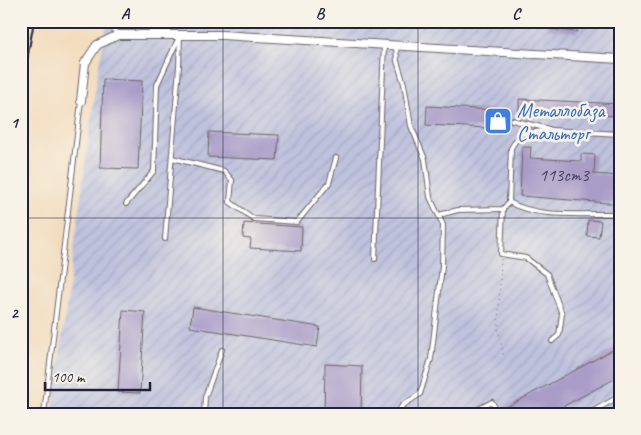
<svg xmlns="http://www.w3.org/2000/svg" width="641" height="435" viewBox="0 0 641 435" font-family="Caveat,sans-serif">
<defs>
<pattern id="industrial-furrows" width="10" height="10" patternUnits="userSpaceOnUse" patternTransform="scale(1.25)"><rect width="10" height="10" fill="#bfc2dd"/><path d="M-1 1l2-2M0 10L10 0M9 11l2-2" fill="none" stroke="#a4a6bf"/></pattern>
</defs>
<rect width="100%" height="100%" fill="#f7f3e8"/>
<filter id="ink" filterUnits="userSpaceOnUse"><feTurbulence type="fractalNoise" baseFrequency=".02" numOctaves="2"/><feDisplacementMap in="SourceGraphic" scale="10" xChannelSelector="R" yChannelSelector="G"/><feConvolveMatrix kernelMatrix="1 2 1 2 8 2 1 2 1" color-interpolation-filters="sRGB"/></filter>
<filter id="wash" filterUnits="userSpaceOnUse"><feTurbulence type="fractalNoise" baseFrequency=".0096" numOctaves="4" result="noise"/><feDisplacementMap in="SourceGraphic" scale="20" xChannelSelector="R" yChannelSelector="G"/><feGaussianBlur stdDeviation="1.12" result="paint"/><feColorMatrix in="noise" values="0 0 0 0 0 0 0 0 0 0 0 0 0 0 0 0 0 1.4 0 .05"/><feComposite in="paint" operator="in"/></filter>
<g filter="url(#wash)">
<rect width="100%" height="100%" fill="#f3dcbd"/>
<path fill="url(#industrial-furrows)" d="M108,21H620V414H52L98,68Z"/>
<g id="blocks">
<g fill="#a99dc8">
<path d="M548,21H578L577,32L548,29Z"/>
<path d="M103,79L142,81L138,169L100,168Z"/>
<path d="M519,99L620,104V116L519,112Z"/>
<path d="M427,106L509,111L508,129L426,125Z"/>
<path d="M209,132L279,135L277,160L208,157Z"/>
<path d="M522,147H531L530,158L581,161V154L595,155L594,174L620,176V204L520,196Z"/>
<path d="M588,220L601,221L599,237L587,236Z"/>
<path d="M244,223L302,227L301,251L250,248L251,239L243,238Z"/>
<path d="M193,307L320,327L317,347L190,327Z"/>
<path d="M123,310L145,312L140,393L118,392Z"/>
<path d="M620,346V376L549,414H505L503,409Z"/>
<path d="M325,364L362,366L361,414H324Z"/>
</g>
</g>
</g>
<g filter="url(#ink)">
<use href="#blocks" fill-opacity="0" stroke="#6b6368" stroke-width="1"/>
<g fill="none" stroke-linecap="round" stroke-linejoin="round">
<defs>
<g id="service">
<path d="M106,21L118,35"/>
<path d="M512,120L549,129"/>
<path d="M172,158L224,171L232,180L230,202L254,219L297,222L329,183L336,158"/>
<path d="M509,202C537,219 588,213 620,214"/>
<path d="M126,204L154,171L157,85L179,37"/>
<path d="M503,209L501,254L526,258L547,274L562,314L559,335L552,341"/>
<path d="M439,215L458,210L503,209L509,202L511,148L520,134L551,130L620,134"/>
<path d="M165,239L179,67L180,35"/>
<path d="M375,259L384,45"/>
<path d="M44,414L81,101"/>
<path d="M204,414L205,397L222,350"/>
<path d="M396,414L402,406L420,394L431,359L442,266L443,225L430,197L425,159L411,126L404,84L397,61L396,46"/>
<path d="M469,414L492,402L498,414"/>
<path d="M588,414L620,396"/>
</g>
<path id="minor" d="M81,101L85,63L97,45L118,35H222L620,59"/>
</defs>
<use href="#service" stroke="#6b6368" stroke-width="6"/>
<use href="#minor" stroke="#6b6368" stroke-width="10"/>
<path stroke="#6b6368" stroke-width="1" stroke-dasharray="1 4" stroke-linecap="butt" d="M501,259L498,328L504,358"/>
<use href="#service" stroke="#fff" stroke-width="4"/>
<use href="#minor" stroke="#fff" stroke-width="8"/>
<path stroke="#22223b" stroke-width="2" d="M21,93L34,21"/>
</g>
</g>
<path fill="none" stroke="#22223b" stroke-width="1" stroke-opacity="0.55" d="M223,21V414M418,21V414M21,218H620"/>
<defs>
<symbol id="shop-square" viewBox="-11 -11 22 22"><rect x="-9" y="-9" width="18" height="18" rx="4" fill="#3f7fe0" stroke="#f7f3e8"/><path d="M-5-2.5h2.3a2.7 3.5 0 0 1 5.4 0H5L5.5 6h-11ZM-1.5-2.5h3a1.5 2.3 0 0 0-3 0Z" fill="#fff"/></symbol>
</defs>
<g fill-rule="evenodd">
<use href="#shop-square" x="482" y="105" width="32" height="32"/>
</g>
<g text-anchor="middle" stroke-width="5" stroke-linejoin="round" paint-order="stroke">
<g font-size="18" fill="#44415e">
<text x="564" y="181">113ст3</text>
</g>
<g font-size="20" fill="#366cbe" stroke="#f7f3e8" text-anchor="start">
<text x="517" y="117">Металлобаза<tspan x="517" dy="23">Стальторг</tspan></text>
</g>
</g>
<rect width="641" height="435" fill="none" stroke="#f7f3e8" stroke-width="55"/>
<path d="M45 382v8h105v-8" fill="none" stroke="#22223b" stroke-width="2.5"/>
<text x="52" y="382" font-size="15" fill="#22223b" stroke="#f7f3e8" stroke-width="4" paint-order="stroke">100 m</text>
<rect x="28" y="28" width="586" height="380" fill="none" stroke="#22223b" stroke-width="2"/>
<g font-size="16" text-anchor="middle" font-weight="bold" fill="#22223b">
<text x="125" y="19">A</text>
<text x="320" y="19">B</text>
<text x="516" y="19">C</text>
<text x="14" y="128">1</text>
<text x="14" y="318">2</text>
</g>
</svg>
